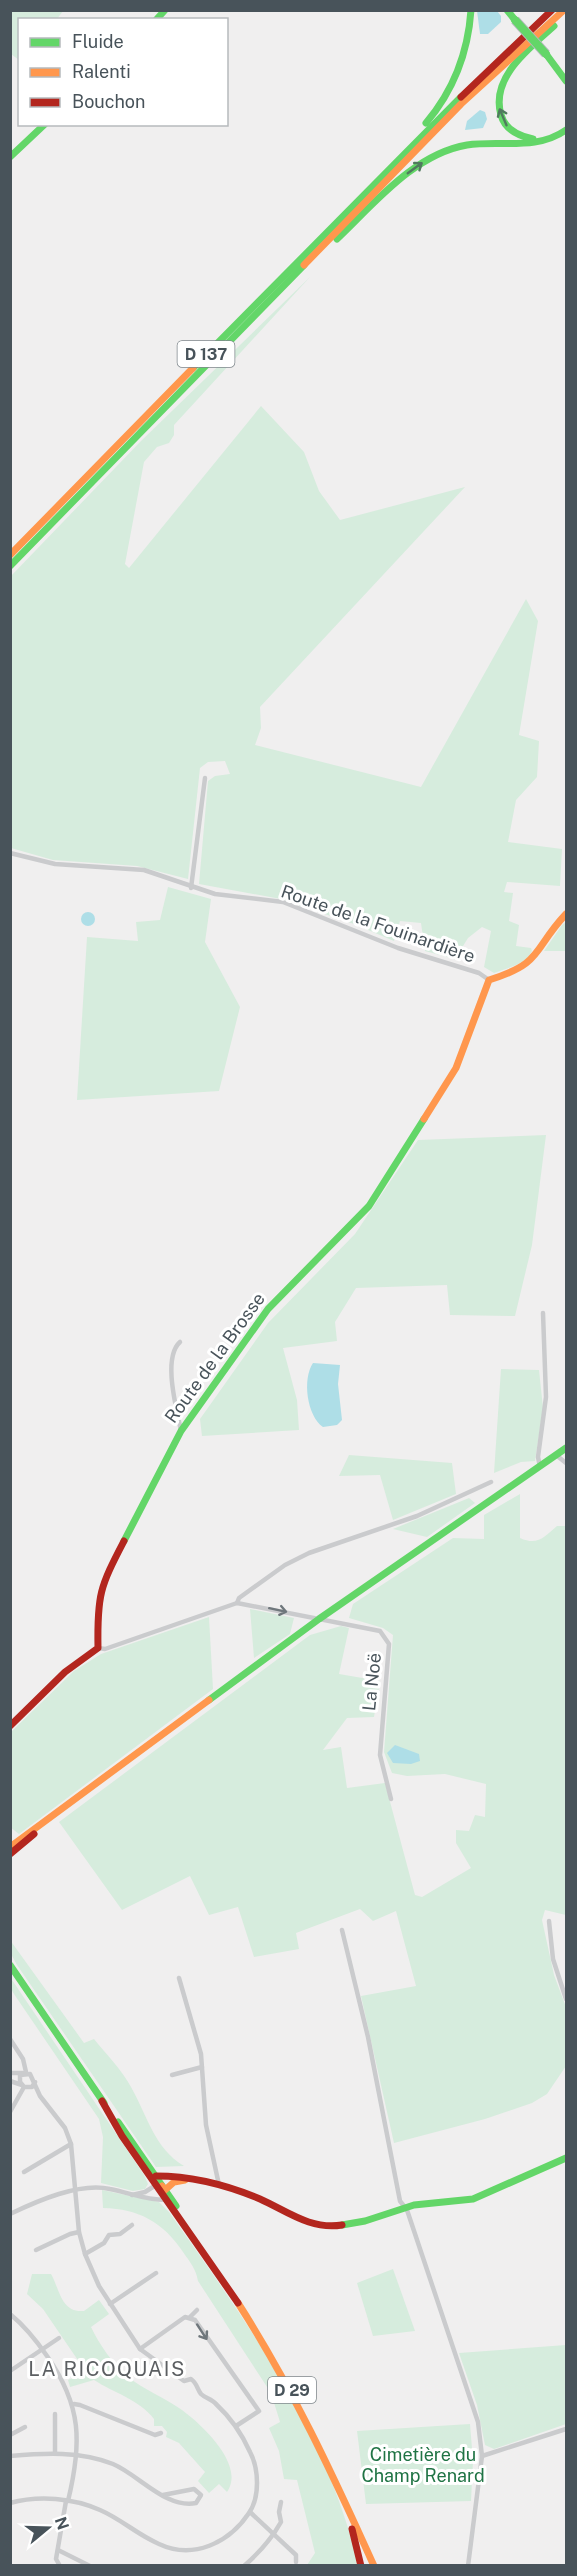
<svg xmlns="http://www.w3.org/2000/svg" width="577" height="2576" viewBox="0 0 577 2576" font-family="'Public Sans',sans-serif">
<rect width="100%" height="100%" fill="#f0efef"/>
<g fill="#d6ecdd">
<path d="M10,11L11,10L63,11L57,19L20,20L19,60L11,54Z"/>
<path d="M310,277L174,425V435L169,443L157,447L144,462L125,564L129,568L261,406L304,452L319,491L340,520L465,487L260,707L261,728L255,745L421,787L526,599L538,621L519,735L539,741L537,777L516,800L508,842L562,849L560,886L507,882L504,892L513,893L509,921L519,925L516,946L531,948L532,951C525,965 507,968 494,973L484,967L491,931L482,927L468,938L455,959L425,951L421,923L400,921L394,941L354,924L281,899L199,884L208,781L215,776L230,774L225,761L208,762L200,768L188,879L137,866L53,860L11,848L10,577L141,441Z"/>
<path d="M168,887L211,899L205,942L240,1007L219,1091L77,1100L87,937L138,941L136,922L160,920Z"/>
<path d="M566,922V951H544L562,925Z"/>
<path d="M546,1135L532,1245L515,1316L450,1315L447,1285L356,1288L335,1322L337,1341L283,1348L297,1400L299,1430L202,1436L200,1419L268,1323L355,1234L418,1140Z"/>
<path d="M501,1369L539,1370L543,1408L535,1461L521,1462L494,1473Z"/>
<path d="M349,1455L452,1463L456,1494L393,1520L380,1475L339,1476Z"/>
<path d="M520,1494V1538C538,1546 544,1537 557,1526H566V1915L545,1910L542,1920L554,1975L566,2007V2066L547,2094L532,2103L485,2119L394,2143L361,1996L416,1986L396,1911L373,1921L360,1909L296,1933L299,1949L254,1957L238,1907L209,1915L190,1876L122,1910L59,1822L310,1635L341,1626L349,1628L339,1674L380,1681L374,1717L347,1718L323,1750L341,1747L347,1788L385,1783L415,1895L422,1897L471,1868L456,1843V1830L469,1831L475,1815L485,1817L486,1784L445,1774L407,1776L392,1773L384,1752L393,1635L383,1628L349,1618L353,1604L453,1538L484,1539V1515Z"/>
<path d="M469,1498L475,1503L427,1537L393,1529Z"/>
<path d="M250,1609L294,1618L290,1634L254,1658Z"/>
<path d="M209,1617L213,1689L19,1834L10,1827L11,1732L74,1671L101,1654Z"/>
<path d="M10,1940L84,2043L94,2039C106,2054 122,2070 131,2087C148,2117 154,2148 184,2166L156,2167L17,1965L11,1954Z"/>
<path d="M10,1977L144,2175L148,2184L145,2189L133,2191L101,2183L103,2137L99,2119L14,1994L11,1989Z"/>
<path d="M102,2190L159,2202L169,2212C246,2321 328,2433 358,2565H307L315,2553L297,2480L284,2479L279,2451L269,2428L280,2422L271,2393L198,2281C196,2269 190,2262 183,2252C163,2222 139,2209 103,2208Z"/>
<path d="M393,2269L415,2331L373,2336L357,2283Z"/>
<path d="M32,2274H51C60,2290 61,2313 84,2311L99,2300L109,2314L91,2327C99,2344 113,2364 127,2376C144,2390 164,2397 182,2410C201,2424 246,2465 227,2492L219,2484L209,2493L198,2481L205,2472L179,2443L166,2437L167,2432L162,2426H154V2419C140,2400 114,2393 94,2380L70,2387L68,2380L86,2372L43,2309L27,2294Z"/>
<path d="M566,2345V2424L494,2449L485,2445L477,2405L459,2353Z"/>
<path d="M470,2424L473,2461L471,2501L366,2504L357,2431Z"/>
</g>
<g fill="#aedee7">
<path d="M477,11H497L501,16V22L488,34H480Z"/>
<path d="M480,110L485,112L487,119L483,128L465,130L467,121Z"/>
<circle cx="88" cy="919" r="7"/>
<path d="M313,1363L340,1365L338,1384L342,1420L337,1425L323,1427C307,1416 302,1379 313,1363Z"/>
<path d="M395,1745L419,1754L420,1761L411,1764L393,1763L387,1753Z"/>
</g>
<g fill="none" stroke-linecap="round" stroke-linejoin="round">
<g stroke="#cacbcd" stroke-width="4.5">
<path d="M10,853L55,864L144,870L215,894L283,902L398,948L479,973L489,980"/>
<path d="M191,888L205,778"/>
<path d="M180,1342C162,1358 177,1410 181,1431"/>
<path d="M556,1455L566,1463"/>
<path d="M540,1467L538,1457L546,1397L543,1313"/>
<path d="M237,1603L239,1598L285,1565L309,1553L417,1516L491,1482"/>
<path d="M98,1648L105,1649L237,1603L380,1631L389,1644L380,1755L391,1799"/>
<path d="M549,1921L553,1959L566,1999"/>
<path d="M342,1930L368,2037L400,2201L407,2210L478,2422L482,2456L468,2566"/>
<path d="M179,1978L201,2054L206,2125L219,2185"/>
<path d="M10,2039L23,2059L26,2072"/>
<path d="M10,2073H23"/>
<path d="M172,2075L202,2067"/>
<path d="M10,2081L22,2085"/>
<path d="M10,2112L24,2087"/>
<path d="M24,2172L71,2144"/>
<path d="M132,2195L145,2192L156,2185"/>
<path d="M10,2214C37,2201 80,2182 110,2189C130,2193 145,2200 166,2200"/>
<path d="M36,2250L70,2234L79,2232"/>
<path d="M85,2254L104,2243L109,2235L120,2234L132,2225"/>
<path d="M110,2304L156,2273"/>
<path d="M10,2314C26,2327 36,2340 47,2356C82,2406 82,2443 68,2501"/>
<path d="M190,2317L197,2310"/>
<path d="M140,2349L185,2317L195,2320L259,2411L236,2426"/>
<path d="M10,2371L59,2338"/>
<path d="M74,2404L80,2405L155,2435L161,2433"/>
<path d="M55,2414V2453"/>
<path d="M10,2435L25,2427"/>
<path d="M10,2456C45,2453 80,2451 113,2464C139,2475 166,2509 196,2503L201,2495L194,2489L163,2495"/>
<path d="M482,2456L566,2429"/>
<path d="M10,2503C39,2495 73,2498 100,2510C121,2519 138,2535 159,2544C193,2560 229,2543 249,2513C260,2497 259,2469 250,2452C242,2434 230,2417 216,2404C212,2399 205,2398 201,2394C197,2389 197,2383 191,2379L184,2381L140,2349L99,2286L85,2254L79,2232L71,2144L65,2128L40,2096L30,2074L20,2075V2082L24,2087H32L35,2082"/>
<path d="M250,2512L296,2555V2562"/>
<path d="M58,2550L90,2566"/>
<path d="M60,2566L56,2559L66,2501"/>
<path d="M244,2566C260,2552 271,2540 281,2522L279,2512L281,2502"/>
</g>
<g stroke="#63d668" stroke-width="7">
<path d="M507,10L515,20"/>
<path d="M156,20L165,10"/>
<path d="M546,54L566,81"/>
<path d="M426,123C454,90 468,53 471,10"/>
<path d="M533,139C519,136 505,130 501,115C490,77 530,48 554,26"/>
<path d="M10,157L45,124"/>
<path d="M337,239C374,204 414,154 467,145C501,140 536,151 566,130"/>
<path d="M193,368L461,97"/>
<path d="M10,566L304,265"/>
<path d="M124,1541L181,1431L268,1309L369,1206L424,1119"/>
<path d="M209,1700L319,1619L566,1448"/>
<path d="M10,1965L104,2103"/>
<path d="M118,2122L176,2206"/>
<path d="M342,2225L365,2221L414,2205L473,2199L566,2158"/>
</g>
<g stroke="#ff974d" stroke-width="7">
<path d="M304,265L461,104L564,10"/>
<path d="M10,555L193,368"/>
<path d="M424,1119L456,1068L489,980C544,963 532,950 566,914"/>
<path d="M10,1847L209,1700"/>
<path d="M162,2186L165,2190L174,2182L185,2180"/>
<path d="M238,2303C292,2387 333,2475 374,2566"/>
</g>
<g stroke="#b3261e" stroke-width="7">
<path d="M461,97L552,10"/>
<path d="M10,1726L65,1672L98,1648C97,1595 100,1587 124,1541"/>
<path d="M10,1854L34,1834"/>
<path d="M102,2101L122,2136L238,2303"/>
<path d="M156,2176C191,2176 227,2185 260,2199C287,2211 310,2230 342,2225"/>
<path d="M352,2529L361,2566"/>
</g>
<defs>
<path id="fast-bridge" d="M515,20L546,54"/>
</defs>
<use href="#fast-bridge" stroke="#b5babe" stroke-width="10" stroke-linecap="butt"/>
<use href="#fast-bridge" stroke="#63d668" stroke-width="8"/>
</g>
<defs><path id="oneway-shaft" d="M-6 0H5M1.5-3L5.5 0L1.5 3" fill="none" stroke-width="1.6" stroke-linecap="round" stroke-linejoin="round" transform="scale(1.5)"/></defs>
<g stroke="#507a5e">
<use href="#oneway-shaft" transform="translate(503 117) rotate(-113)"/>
<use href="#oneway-shaft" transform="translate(415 168) rotate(-36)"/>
</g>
<g stroke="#6f777c">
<use href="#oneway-shaft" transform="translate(278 1610) rotate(12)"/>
<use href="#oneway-shaft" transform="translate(202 2332) rotate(57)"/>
</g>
<g text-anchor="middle" stroke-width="6" stroke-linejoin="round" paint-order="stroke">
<g fill="#fff" stroke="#7f878c" stroke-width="1.5">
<rect x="177.5" y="341" width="57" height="26" rx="4.5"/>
<rect x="268" y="2377" width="48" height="26" rx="4.5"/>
</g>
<g font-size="16" font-weight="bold" fill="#48535a">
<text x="206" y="360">D 137</text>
<text x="292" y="2396">D 29</text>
</g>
<g font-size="18" fill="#48535a" stroke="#fff">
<text transform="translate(378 924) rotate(19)" y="6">Route de la Fouinardière</text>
<text transform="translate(215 1358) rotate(-54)" y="6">Route de la Brosse</text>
<text transform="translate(372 1682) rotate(-84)" y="6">La Noë</text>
</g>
<g font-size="18" fill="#207445" stroke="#fff">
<text x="423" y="2461">Cimetière du<tspan x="423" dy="21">Champ Renard</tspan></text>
</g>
<g font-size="20" letter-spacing="1.5" fill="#5c5f62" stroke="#fff">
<text x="107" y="2376">LA RICOQUAIS</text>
</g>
</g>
<rect width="577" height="2576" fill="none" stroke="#48535a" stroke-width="24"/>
<rect x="18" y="18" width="210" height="108" fill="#ffffff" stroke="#b6babd" stroke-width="1.5"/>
<rect x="30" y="38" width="30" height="9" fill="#63d668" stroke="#b6babd" stroke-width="1.5"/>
<text x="72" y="48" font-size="18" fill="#48535a">Fluide</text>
<rect x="30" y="68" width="30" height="9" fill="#ff974d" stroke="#b6babd" stroke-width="1.5"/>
<text x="72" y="78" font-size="18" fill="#48535a">Ralenti</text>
<rect x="30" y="98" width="30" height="9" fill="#b3261e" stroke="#b6babd" stroke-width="1.5"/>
<text x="72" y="108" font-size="18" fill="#48535a">Bouchon</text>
<g transform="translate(48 2528) rotate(71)" stroke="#ffffff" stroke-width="4.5" paint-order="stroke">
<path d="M0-4.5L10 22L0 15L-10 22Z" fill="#48535a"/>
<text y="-9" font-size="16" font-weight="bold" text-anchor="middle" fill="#48535a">N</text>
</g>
</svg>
